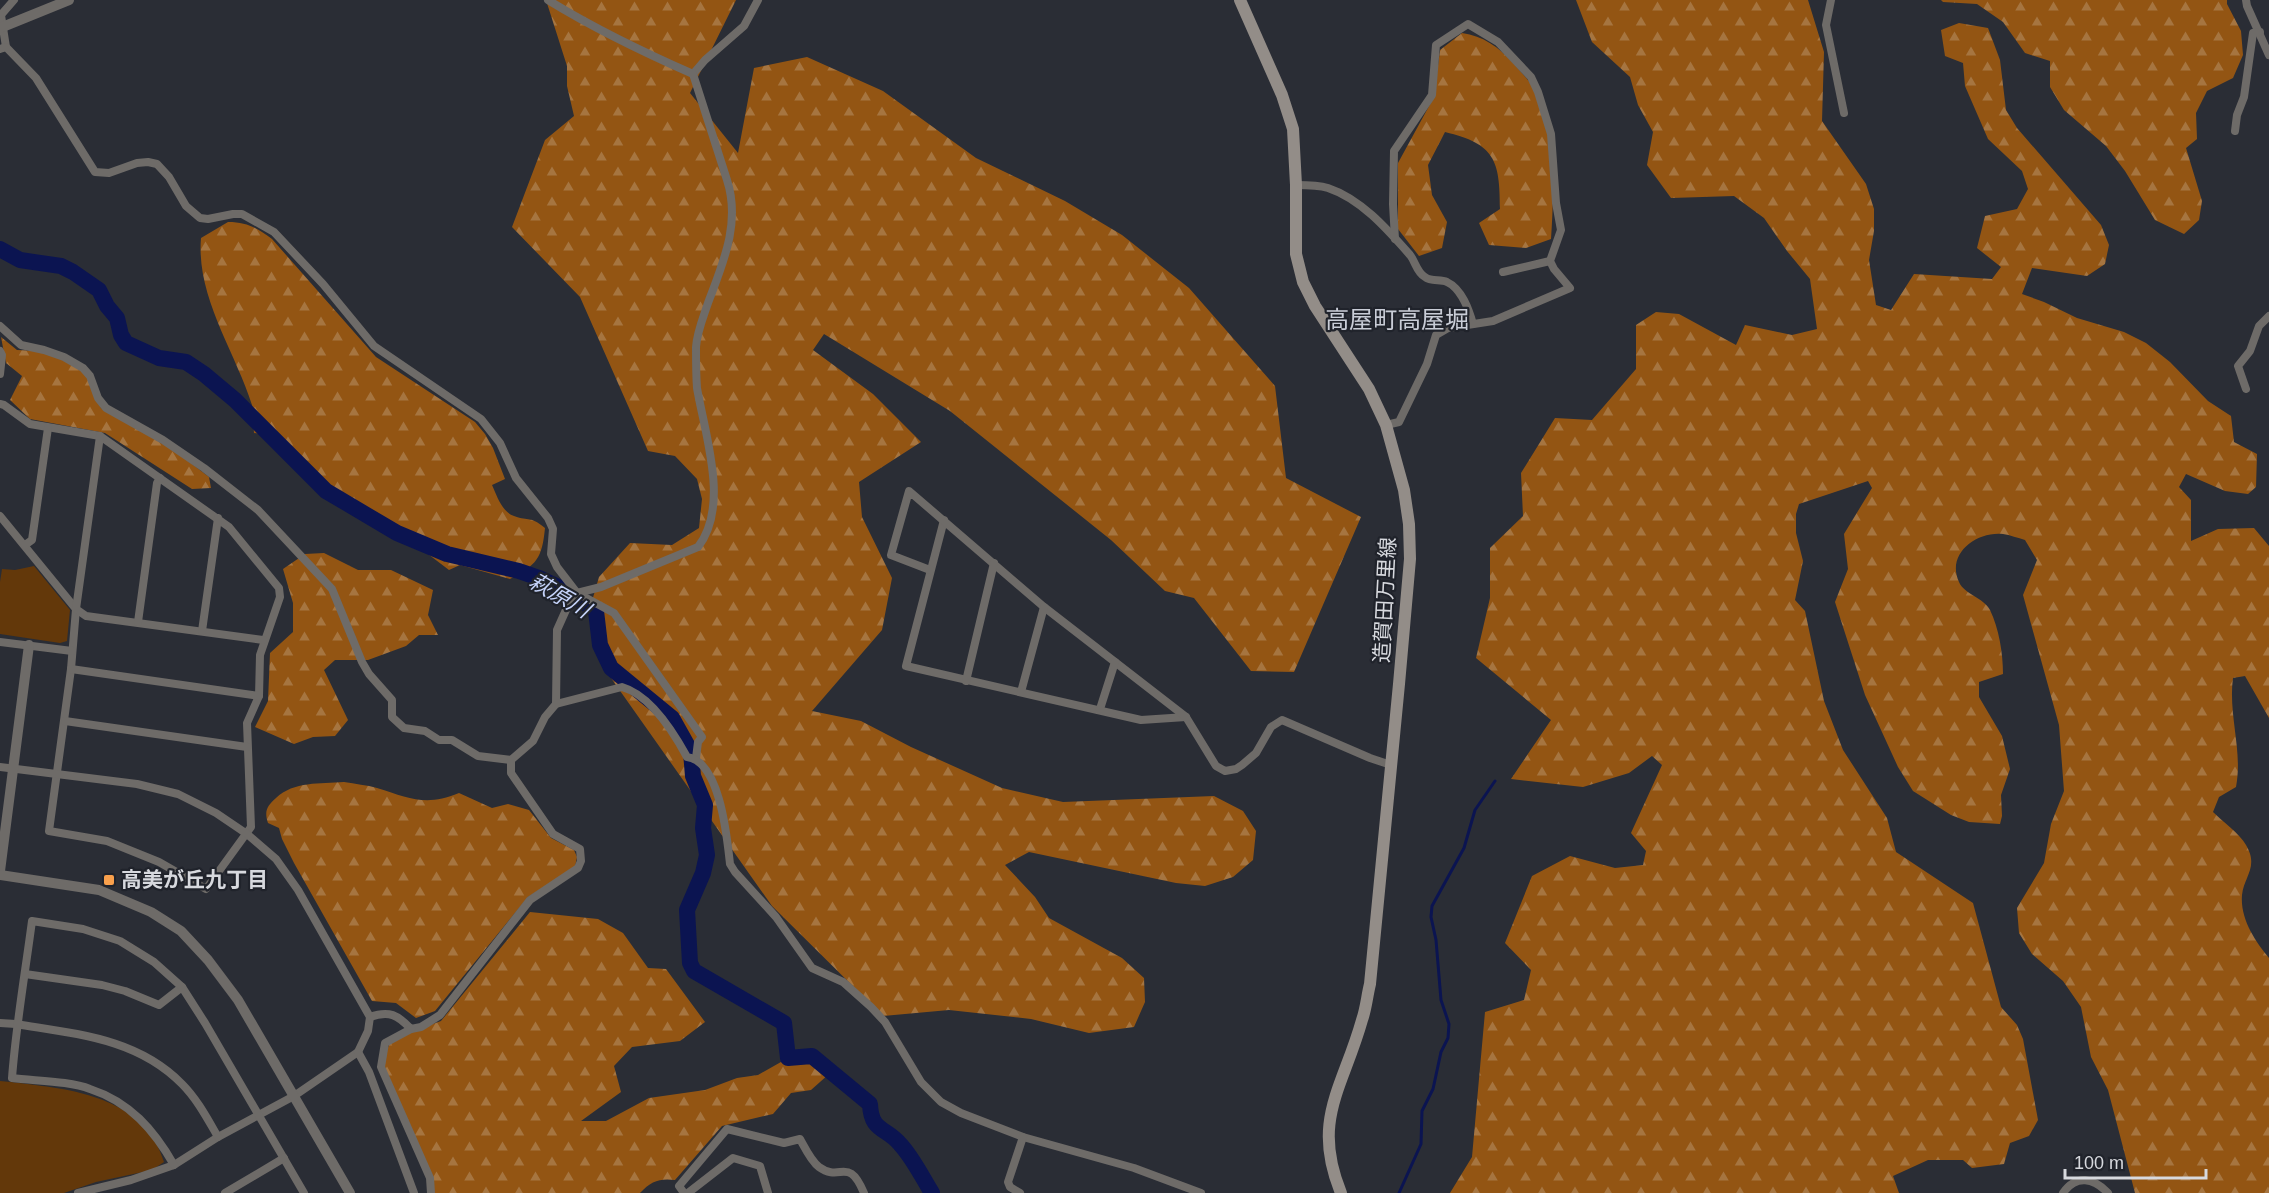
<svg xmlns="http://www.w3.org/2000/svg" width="2269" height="1193" viewBox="0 0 2269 1193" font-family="Arial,'Noto Sans JP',sans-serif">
<defs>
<pattern id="forest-firs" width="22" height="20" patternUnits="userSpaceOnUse" patternTransform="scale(1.5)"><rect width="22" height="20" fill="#935513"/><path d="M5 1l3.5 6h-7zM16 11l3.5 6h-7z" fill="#a67540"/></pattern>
</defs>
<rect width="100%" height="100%" fill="#2a2d35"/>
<g fill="url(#forest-firs)">
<path d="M546,0H736L690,93L738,153L754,68L807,57L883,91L976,158L1065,201L1122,235L1189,288L1275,386L1286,478L1361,517L1294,672L1251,671L1194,598L1165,591L1111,540L950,411L824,334L813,350L873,394L921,442L859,482L862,517L892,578L882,630L812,711L861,721L911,747L1002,788L1063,802L1214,796L1243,811L1256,831L1253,860L1233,877L1205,886L1176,883L1029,852L1005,865L1035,897L1049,918L1122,958L1144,978L1145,1002L1134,1027L1089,1033L1031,1019L949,1010L883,1016L772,906L611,678L593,638L592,601L599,577L630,543L672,545L699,528L702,499L697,479L675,456L648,451L580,297L512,227L545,140L574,116L567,86V66Z"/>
<path d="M1576,0H1808L1824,52L1822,121L1866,184L1874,209V231L1869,260L1876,305L1891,310L1914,274L1992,279L2001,267L1977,248L1985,216L2017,209L2028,189L2022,171L1988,139L1965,86L1963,63L1945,56L1941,30L1959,23L1988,28L2000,60L2006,110L2017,128L2101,225L2109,245L2105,264L2087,276L2032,268L2022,294L2044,302L2077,318L2124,332L2146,343L2170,362L2208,401L2231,416L2234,442L2257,454L2256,487L2248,494L2225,491L2186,474L2179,487L2191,500V541L2218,529L2254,528L2269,546V718L2245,676L2233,678C2228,715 2243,751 2236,787L2219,797L2213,812C2222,821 2240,834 2246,845C2259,867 2244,876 2242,895C2240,919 2255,941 2269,958V1193H2135L2108,1090L2091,1057L2081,1007L2063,981L2032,954L2019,933L2017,908L2044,863L2051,824L2064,791L2059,725L2023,595L2037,560L2025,540C2018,538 2010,535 2003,534C1976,531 1946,554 1959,582C1964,594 1984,598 1990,610C1999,629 2003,653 2003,674L1979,682V697L2002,736L2010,769L2001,795L2002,816L2000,824L1969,822L1951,815L1913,791L1898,767L1865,695L1835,602L1848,569L1844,534L1872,488L1868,481L1799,504L1796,514V533L1803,561L1795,600L1805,611L1824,701L1843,750L1887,818L1896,852L1973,903L2001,1007L2017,1025L2023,1039L2038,1120L2029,1136L2010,1143L2004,1164L1972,1168L1963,1160H1928L1893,1176L1899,1193H1450L1472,1157L1485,1012L1524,1000L1531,970L1505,943L1532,876L1570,856L1615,868L1643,865L1646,851L1631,833L1662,765L1652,756L1629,773L1583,787L1511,779L1551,720L1476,658L1490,598V548L1523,516L1521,473L1555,418L1592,420L1636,369V325L1656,312L1679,314L1736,345L1745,325L1792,335L1817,329L1810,279L1787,251L1764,218L1734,196L1671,198L1647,165L1653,132L1638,105L1630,77L1592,42Z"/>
<path d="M1941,0H2227V4L2241,31L2243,55L2233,78L2207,91L2196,113L2197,139L2186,148L2202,201L2199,220L2184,234L2155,220L2125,171L2106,146L2064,110L2050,87V61L2025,53L2003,22L1977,4L1943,2Z"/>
<path d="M1462,33C1483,36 1499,47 1513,63C1521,72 1530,81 1536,92C1556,131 1554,195 1551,239L1526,248L1489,245L1479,223L1500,209C1500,160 1495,144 1445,132L1428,165L1432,195L1447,222L1442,248L1419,256L1398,229V163L1434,97L1440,50Z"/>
<path d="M228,222C247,222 257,228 272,239L376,357L475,422L485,434L493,448L505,479L492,485C497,496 502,512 514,516C530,522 529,515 545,528C542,558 537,565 510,579L460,565L449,570L399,532L308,483L277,435L254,433C253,424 255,413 252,405C235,351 196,297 201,238Z"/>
<path d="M1,337L17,350L40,351L62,359L80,369L88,378L101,408L175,451L209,477L211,488L192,489L105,433L30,419L10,400L22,376L6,363Z"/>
<path d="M324,553L358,570H391L433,590L428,615L438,635H419L406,646L368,660H335L324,670L348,720L335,736L313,737L294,744L255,727L268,701L270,653L293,632V603L283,569L305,554Z"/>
<path d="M344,782C355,784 367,785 377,788C409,798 426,807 459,793L492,808L508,804L529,810L551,838L574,850L577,857L575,867L528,897L435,1011L416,1018L396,1003L372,1001L294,863L282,839L279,828L268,823C264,811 267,806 276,798C294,781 320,784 344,782Z"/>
<path d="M530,912L598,919L623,933L648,968L666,969L705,1022L680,1041L632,1047L614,1066L621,1092L581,1121H606L649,1098L705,1090L737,1078L758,1075L788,1058H812L829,1074L811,1090L791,1093L773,1114L722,1126L675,1180C660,1178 651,1181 640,1193H431L428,1178L381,1068L391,1039L441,1021Z"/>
</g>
<g fill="#63380a">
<path d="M34,566L70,610L67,641L60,643L0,634V582L2,569L15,570Z"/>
<path d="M0,1081C14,1082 28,1084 42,1086C91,1092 148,1107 164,1162L152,1170L96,1182L64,1193H0Z"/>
</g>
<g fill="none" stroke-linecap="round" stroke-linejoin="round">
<path stroke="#0b1451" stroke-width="3" d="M1399,1193L1421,1144L1422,1111L1433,1089L1441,1052L1448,1038L1449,1024L1441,1000L1436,940L1431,917L1432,906L1464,848L1475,810L1495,781"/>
<path stroke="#0b1451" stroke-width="16" d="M0,249L20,260L61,266L73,272L99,290L107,306L117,318L121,335L126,343L159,358L186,362L204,374L235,400L326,491L397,533L447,554L519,571L539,578L567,591L596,611L600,645L611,668L672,718L691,752L693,776L705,805L703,828L707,855L703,873L687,910L690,963L694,971L784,1023L788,1058L812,1056L870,1104C871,1132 886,1127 900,1144C913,1158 922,1177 932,1193"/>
<g stroke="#6e6b68" stroke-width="8">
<path d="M1831,0L1826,25L1844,113"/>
<path d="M2246,0L2247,6L2269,55"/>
<path d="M6,47L1,15L14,0"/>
<path d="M0,49L6,47L36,78L95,172L109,173L137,163L148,162L157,164L169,177L186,206L200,218L208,219L233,214H242L274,232L323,284L374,346L481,419L500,443L516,478L548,518L553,529L551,554L557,567L577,593L614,613L702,737L698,742L696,758"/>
<path d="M693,74L705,60L744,26L758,0"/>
<path d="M2235,131L2237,115L2244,97L2253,33L2260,32"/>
<path d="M1296,185C1307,185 1318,185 1328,188C1361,199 1387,229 1410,255C1415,261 1417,273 1425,277C1431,282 1440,279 1447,282C1462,289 1469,310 1473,324"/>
<path d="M1503,272L1550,261"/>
<path d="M0,326L21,345L44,350L64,357L83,368L90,376L98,398L106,408L163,440L204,468L258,510L332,589L362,662L369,674L392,700V717L404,728L425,731L439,740H452L478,756L511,760"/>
<path d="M0,351L2,355L0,374"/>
<path d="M2246,389L2238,366L2250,351L2259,326L2269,316"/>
<path d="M0,404L4,405L30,424L100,436L229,527L279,588L280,597L260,655L259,696L247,723L251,827L206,889L159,862L107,841L49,831L71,669L76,609L0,516"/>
<path d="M1386,425L1399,422L1427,364L1436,335L1448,328L1493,321L1570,288L1554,269L1550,261L1561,230L1556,203L1551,134L1538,92L1531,77L1498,42L1468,24L1436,45L1432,95L1394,151L1393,204L1395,239"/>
<path d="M100,436L76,609L86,616L263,640"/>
<path d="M944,520L906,666L1141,720L1186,717"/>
<path d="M25,545L32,540L48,428"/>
<path d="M930,570L891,555L909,491L1044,607L1186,717L1216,766L1225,771L1236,769L1242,765L1256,753L1271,727L1282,720L1370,758L1391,765"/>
<path d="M138,622L157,483L160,478"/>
<path d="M202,631L218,518"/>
<path d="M0,642L72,651"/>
<path d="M71,669L259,696"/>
<path d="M966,681L994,563"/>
<path d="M1021,692L1044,607"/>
<path d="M556,704L622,687C650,695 674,733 687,757C720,761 727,837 730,864L735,872L776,917L812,968L843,982L871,1007L885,1022L921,1082L941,1102L961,1113L1023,1137L1134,1168L1201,1193"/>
<path d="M1100,709L1115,662"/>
<path d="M65,721L247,747"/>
<path d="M0,767L137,784L178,794L216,813L247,834L276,859L298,890L370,1017L368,1031L358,1052L294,1096L218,1137L174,1165L131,1180L78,1193"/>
<path d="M25,974L102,985L125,991L159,1005L182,987"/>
<path d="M370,1017C389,1010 398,1015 411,1029L421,1027L440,1015L530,900L578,868L581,861L580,849L553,834L511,773V760L533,741L545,717L556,704L557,630L570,601L577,593L601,587L698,547C730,506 705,435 697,388C696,375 696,360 696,347C697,332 703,318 708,303C723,263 741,223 727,180L693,74C643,52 595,29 548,0"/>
<path d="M0,1023L16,1024C76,1034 137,1038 182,1084C197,1099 207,1118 218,1137"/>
<path d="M411,1029L385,1043L381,1067L430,1178L431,1193"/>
<path d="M358,1052L369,1072L414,1193"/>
<path d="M174,1165C154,1130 130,1102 90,1089C70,1081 35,1081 12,1078C16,1025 25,974 32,921L83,929L120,941L154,962L182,987L205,1023L304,1193"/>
<path d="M225,1193L284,1158"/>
<path d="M684,1193L679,1186L727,1129L784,1143L800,1139C805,1148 811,1161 819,1167C841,1183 848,1155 864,1193"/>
<path d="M688,1193L733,1158L760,1166L768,1193"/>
<path d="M1020,1193L1010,1187L1008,1182L1023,1137"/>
<path d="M2063,1193C2076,1174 2094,1178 2108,1193"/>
</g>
<g stroke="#6e6b68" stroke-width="10">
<path d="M0,28L69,0"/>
<path d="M0,871L29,645"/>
<path d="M0,875L99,890L151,912L181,931L208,960L238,1000L350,1193"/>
</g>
<path stroke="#938d88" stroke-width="12" d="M1240,0L1282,95L1293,129L1296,185V254L1303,282L1315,306L1369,389L1386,425L1404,490L1409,524L1410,559L1399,684L1370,984C1367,996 1366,1009 1362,1020C1343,1088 1311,1120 1341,1193"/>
</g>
<rect fill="#f9a04c" stroke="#20232b" stroke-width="2" x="103" y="874" width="12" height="12" rx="3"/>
<g text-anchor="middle" stroke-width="4.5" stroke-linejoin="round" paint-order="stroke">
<g font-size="21" fill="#d7d9de" stroke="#20232b">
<text transform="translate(1385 600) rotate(-87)" y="7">造賀田万里線</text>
</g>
<g font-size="21" font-weight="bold" fill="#d7d9de" stroke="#20232b" text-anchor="start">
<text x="121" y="887">高美が丘九丁目</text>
</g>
<g font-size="22" font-style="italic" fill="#c6d4fb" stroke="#20232b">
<text transform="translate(560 595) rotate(30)" y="8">萩原川</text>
</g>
<g font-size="24" fill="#c9cdd7" stroke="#20232b">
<text x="1397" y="328">高屋町高屋堀</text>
</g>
</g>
<path d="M2065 1169v9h141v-9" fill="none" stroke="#d7d9de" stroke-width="3"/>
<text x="2074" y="1169" font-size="18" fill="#d7d9de" stroke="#20232b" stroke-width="4.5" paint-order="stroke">100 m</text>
</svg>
